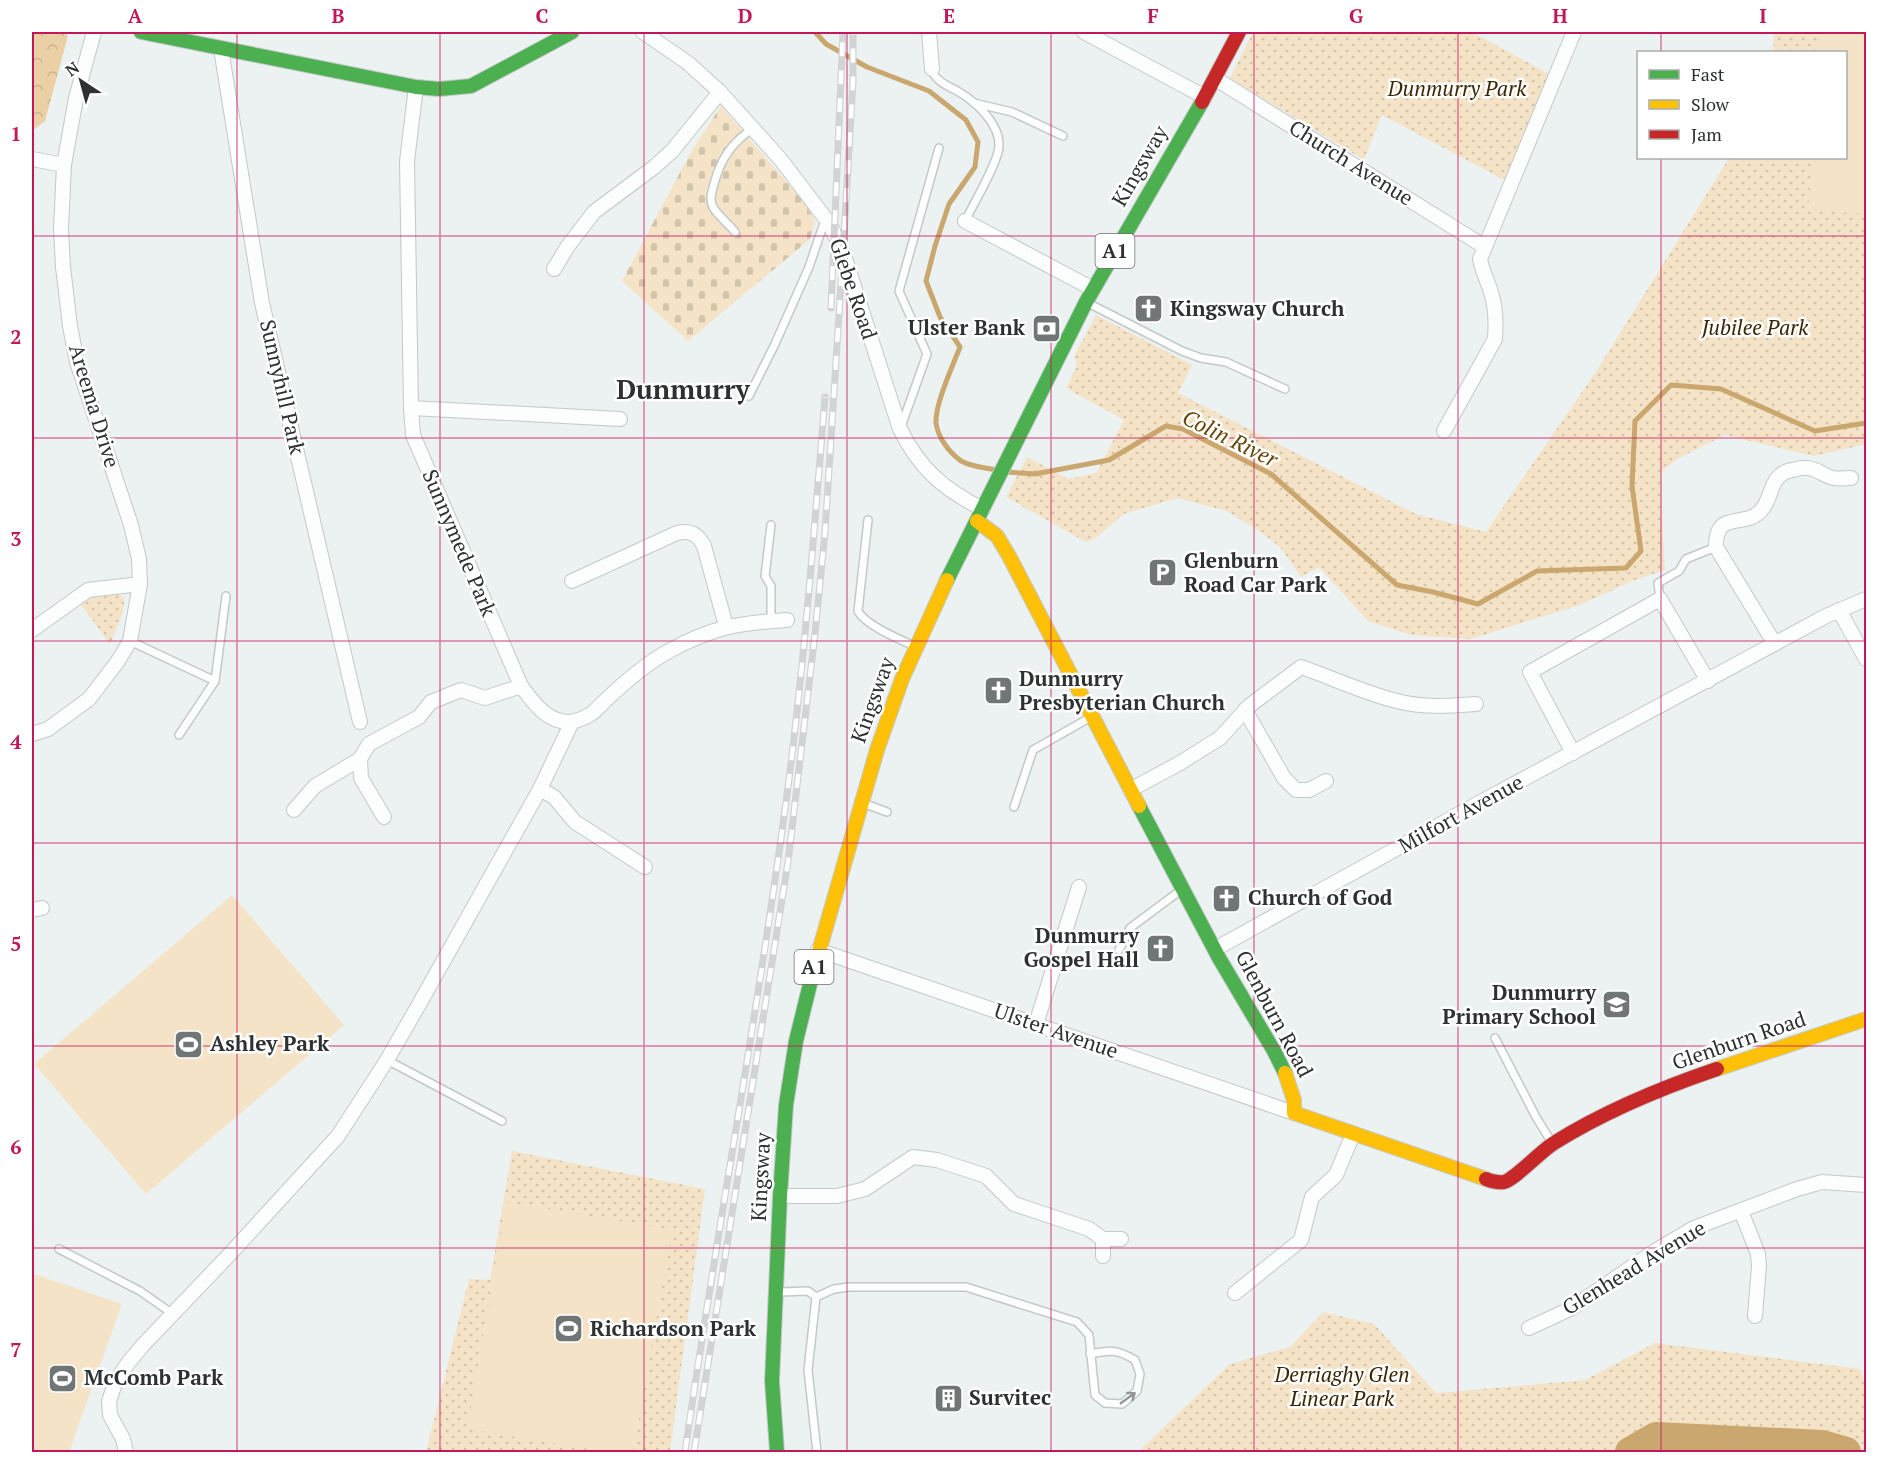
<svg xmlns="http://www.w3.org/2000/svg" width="1898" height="1484" viewBox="0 0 1898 1484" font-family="'PT Serif',serif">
<defs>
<pattern id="grass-dots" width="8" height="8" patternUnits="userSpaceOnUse" patternTransform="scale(1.5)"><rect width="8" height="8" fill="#f5e3c7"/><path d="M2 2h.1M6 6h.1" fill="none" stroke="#d2c3ab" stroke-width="1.8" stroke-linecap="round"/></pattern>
<pattern id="forest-crowns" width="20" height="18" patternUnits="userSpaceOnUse" patternTransform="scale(1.5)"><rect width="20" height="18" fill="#ebd0a5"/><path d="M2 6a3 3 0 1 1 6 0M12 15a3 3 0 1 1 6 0" fill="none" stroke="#cab38e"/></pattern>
<pattern id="cemetery-stones" width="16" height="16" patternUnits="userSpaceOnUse" patternTransform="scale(1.5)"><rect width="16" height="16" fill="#f5e3c7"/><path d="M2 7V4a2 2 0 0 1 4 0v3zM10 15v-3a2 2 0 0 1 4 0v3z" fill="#d2c3ab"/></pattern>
</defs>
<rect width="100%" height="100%" fill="#ecf2f2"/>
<g fill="url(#grass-dots)">
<path d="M1253,32H1472L1549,74L1506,181L1382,115L1364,160L1230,78Z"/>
<path d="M1774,32H1866V444L1814,456L1725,435L1677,459L1661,472C1663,505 1662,537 1665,570L1635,580L1577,606L1470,639L1411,635L1368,621L1319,567L1301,577L1280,547L1259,531L1227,511L1177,498L1124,514L1093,540L1086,542L1006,497L1027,457L1068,479L1096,473L1124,420L1066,388L1077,365L1074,356L1096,315L1192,365L1178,393L1416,514L1486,532L1599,367L1729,158H1846V52H1773Z"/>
<path d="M119,594L124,598V606L121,618L110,644L81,605L90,598Z"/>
<path d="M512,1151L705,1189L670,1452H426L469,1279L490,1280Z"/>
<path d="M1323,1312L1374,1324L1436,1393L1585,1380L1655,1343L1861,1369L1866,1392V1452H1138L1230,1364L1290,1347Z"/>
</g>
<path fill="url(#forest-crowns)" d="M32,32H63L68,36L45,121L32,131Z"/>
<path fill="url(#cemetery-stones)" d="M721,106L804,202L815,220L810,239L688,341L622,281L692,150Z"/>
<g fill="#f5e3c7">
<path d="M1820,32H1866V214L1808,210L1812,158H1846V52H1819Z"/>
<path d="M232,895L344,1025L146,1194L34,1064Z"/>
<path d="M506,1202L672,1230L633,1452H607L467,1429Z"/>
<path d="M32,1273L122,1304L69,1452H32Z"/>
</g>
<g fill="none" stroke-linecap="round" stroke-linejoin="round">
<g stroke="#caa76f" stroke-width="5">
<path d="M815,32L826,44L867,67L929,91L966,120L978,142L975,167L949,204L935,246L926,281L940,317L960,347C953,365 935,404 936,423C938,438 949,452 961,461C972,467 986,468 998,470"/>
<path d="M1007,472L1035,474L1109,460L1166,426L1183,429L1271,474L1397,585L1433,592L1478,604L1537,571L1626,568L1641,551L1632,486L1635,421L1671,385L1721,389L1815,431L1866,423"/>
</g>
<path stroke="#caa76f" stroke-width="30" d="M1630,1452L1656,1437L1822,1445L1846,1452"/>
<defs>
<g id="lane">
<path d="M932,69C935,82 949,86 959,92C976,102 1000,124 999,146C999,161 973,205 965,221"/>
<path d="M974,103L1012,112L1063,136"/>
<path d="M735,232C729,224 718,216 713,207C709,199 712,192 714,184C721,158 731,144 753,128"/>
<path d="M1088,303L1182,351L1201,358L1226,362L1285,389"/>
<path d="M749,396L775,344L809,267L825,220"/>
<path d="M901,427L927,354L899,291L939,148"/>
<path d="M868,520L858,611C865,625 899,639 914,646"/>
<path d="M771,525L765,576L771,586V621"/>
<path d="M1660,599L1658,583L1679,571L1686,559L1716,547"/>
<path d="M130,641L215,681"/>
<path d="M179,735L215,681L226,596"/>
<path d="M863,803L887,812"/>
<path d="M1014,807L1033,750L1091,717"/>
<path d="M1119,950L1130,928L1181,890"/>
<path d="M1495,1038L1536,1117L1552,1143"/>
<path d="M387,1060L502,1121"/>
<path d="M59,1249L140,1291L173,1314"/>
<path d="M779,1292L808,1291L816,1297L808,1370L817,1452"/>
<path d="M816,1297L834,1289L849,1287H966L1077,1322L1089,1335L1095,1395L1105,1403L1122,1404L1137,1391L1140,1374L1135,1360C1117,1349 1110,1350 1090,1354"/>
</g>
<g id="street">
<path d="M643,32L688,63L720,92L781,160L829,223L843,252L900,429C919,468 944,490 983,509"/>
<path d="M929,32L932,69"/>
<path d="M1084,32L1205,97"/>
<path d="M221,49L262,303L360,722"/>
<path d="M1216,79L1485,247"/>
<path d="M416,87L407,161L411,408L413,435L521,686C533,702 547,723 570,722C576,721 586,717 591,714C597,710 602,703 608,698C626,681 647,663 669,651C712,627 739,623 787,620"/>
<path d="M32,159L64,165"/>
<path d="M965,221L1093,289"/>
<path d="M554,269L568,246L594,212L653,168L672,151L720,92"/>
<path d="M411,408L620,419"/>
<path d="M1444,431L1495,339C1496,325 1496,310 1492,296C1489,283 1482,272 1480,259L1574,32"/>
<path d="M572,581L677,533C690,530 698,534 704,546L726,626"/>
<path d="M1839,610L1866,659"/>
<path d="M32,630L88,590L140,584"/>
<path d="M1775,644L1716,547C1715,507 1747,531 1763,508C1772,496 1771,476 1788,471C1794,470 1802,467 1807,468C1816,468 1824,476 1833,478C1838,479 1845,478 1851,478"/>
<path d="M1245,710L1284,778L1296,790H1309L1326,781"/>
<path d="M32,734L48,729L89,699L118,661L130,641L140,584L139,559L131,525L77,362L70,326L63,267L61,229L64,165L76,98L94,32"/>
<path d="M1573,753L1530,672L1660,599L1708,681"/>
<path d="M540,789L554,797L575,822L645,867"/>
<path d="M1130,790L1180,763L1220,738L1249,706L1301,667C1333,678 1364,693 1397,701C1423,708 1450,706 1476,704"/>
<path d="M294,810L315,786L360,759"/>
<path d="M384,817L361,778L360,759L369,744L419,717L431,702L461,690L485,698L521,686"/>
<path d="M32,910L42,908"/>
<path d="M1215,949L1479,803L1826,616L1866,599"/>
<path d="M818,950L1294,1113"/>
<path d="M1036,1024L1079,887"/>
<path d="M780,1196H837L865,1189L913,1157L937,1160L986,1176L1014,1204L1089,1229L1103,1239V1256"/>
<path d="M1741,1211L1758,1254L1759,1266L1755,1316"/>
<path d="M1103,1239H1121"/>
<path d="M1235,1293L1301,1240L1312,1197L1336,1175L1353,1134"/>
<path d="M1529,1328L1572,1308L1655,1251L1694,1228L1797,1189L1822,1182L1866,1185"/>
<path d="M126,1452L123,1439L110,1415L109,1401L116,1381L128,1363L143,1345L229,1255L338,1136L387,1060L417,1008L540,789L572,722"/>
</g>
<g id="fast">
<path d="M141,32L416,87L439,89L471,86L572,32"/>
<path d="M947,580L1086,302L1202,102"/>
<path d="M1139,806L1219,958L1274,1051L1285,1073"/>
<path d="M777,1452L772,1381L780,1196L786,1105L796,1041L813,972"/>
</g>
<g id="slow">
<path d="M977,521L997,536L1009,556L1139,806"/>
<path d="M813,972L877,750L902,679L947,580"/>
<path d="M1717,1069L1866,1019"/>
<path d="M1285,1073L1294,1100V1113L1486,1179"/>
</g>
<g id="jam">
<path d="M1202,102L1239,32"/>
<path d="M1486,1179C1491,1181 1498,1183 1504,1182C1515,1179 1541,1151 1554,1143C1605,1111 1661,1088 1717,1069"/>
</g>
</defs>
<use href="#lane" stroke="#c3c8c8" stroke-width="10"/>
<use href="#street" stroke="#c3c8c8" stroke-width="16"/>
<use href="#fast" stroke="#c3c8c8" stroke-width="16"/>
<use href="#slow" stroke="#c3c8c8" stroke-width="16"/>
<use href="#jam" stroke="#c3c8c8" stroke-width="16"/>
<use href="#lane" stroke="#fcfdfd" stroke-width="7"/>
<use href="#street" stroke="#fcfdfd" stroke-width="14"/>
<use href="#fast" stroke="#4caf50" stroke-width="14"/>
<use href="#slow" stroke="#ffc107" stroke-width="14"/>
<use href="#jam" stroke="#c62828" stroke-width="14"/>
<defs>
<g id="rail">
<path d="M831,308L843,32"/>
<path d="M685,1452C716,1235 757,1020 786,802C804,668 814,532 825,397"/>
<path d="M694,1452L788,862L815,634L825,533L843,252L853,82V32"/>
</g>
</defs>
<use href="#rail" stroke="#d2d3d4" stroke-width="7"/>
<use href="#rail" stroke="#fff" stroke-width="4.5" stroke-dasharray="14" stroke-linecap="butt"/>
</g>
<defs><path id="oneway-shaft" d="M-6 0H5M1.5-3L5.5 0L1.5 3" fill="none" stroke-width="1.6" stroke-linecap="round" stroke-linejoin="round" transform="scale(1.5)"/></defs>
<use stroke="#949798" href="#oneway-shaft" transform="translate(1128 1398) rotate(-36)"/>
<path fill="none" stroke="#c2185b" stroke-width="1.5" stroke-opacity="0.55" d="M237,32V1452M440,32V1452M644,32V1452M847,32V1452M1051,32V1452M1254,32V1452M1458,32V1452M1661,32V52M1661,158V1452M32,236H1866M32,438H1866M32,641H1866M32,843H1866M32,1046H1866M32,1248H1866"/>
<defs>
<symbol id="church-square" viewBox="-11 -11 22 22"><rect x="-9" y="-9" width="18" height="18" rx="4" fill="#707575" stroke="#fff"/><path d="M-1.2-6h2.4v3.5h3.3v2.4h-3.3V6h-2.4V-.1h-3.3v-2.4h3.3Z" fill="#fff"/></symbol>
<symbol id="bank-square" viewBox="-11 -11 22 22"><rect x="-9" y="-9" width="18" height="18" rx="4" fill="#707575" stroke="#fff"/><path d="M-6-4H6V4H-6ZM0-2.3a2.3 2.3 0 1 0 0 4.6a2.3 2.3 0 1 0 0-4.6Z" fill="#fff"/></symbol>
<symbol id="parking-square" viewBox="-11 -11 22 22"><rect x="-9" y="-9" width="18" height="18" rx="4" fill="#707575" stroke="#fff"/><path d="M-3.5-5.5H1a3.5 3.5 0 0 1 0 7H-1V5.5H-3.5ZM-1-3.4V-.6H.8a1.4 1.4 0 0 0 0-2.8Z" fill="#fff"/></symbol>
<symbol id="school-square" viewBox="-11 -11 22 22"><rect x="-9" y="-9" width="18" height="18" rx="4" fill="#707575" stroke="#fff"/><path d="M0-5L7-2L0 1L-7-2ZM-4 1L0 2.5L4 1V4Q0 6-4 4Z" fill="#fff"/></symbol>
<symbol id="stadium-square" viewBox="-11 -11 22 22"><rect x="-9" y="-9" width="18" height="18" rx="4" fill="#707575" stroke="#fff"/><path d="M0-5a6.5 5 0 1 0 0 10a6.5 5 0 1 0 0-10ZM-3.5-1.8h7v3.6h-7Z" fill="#fff"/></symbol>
<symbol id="building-square" viewBox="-11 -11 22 22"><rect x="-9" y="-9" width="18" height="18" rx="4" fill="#707575" stroke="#fff"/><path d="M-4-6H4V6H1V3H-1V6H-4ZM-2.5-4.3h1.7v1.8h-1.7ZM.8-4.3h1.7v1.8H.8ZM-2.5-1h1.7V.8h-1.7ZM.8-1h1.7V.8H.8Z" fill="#fff"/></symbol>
</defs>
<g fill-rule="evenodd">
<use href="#church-square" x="1132" y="292" width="33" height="33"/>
<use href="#bank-square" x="1030" y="312" width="33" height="33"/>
<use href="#parking-square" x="1146" y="556" width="33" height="33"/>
<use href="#church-square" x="982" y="674" width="33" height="33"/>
<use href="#church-square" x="1210" y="882" width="33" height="33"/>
<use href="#church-square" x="1144" y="932" width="33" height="33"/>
<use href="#school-square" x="1600" y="988" width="33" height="33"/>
<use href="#stadium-square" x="172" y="1028" width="33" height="33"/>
<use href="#stadium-square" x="552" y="1312" width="33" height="33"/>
<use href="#stadium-square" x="46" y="1362" width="33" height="33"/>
<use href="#building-square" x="932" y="1382" width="33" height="33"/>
</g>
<g text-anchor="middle" stroke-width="5" stroke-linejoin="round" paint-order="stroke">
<g fill="#fff" stroke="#6c6f70" stroke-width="1.5">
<rect x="1095.5" y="234" width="39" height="34" rx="4.5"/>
<rect x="794.5" y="950" width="39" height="34" rx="4.5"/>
</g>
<g font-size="20" font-weight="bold" fill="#2d3132">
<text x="1115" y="258">A1</text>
<text x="814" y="974">A1</text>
</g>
<g font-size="21" font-style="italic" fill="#3b2603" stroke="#fff">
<text x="1457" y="96">Dunmurry Park</text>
<text x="1755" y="335">Jubilee Park</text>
<text x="1342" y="1382">Derriaghy Glen<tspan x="1342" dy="24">Linear Park</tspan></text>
</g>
<g font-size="21" fill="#2d3132" stroke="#fff">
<text transform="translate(1351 163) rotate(32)" y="7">Church Avenue</text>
<text transform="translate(1140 166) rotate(-60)" y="7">Kingsway</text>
<text transform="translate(853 289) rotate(71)" y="7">Glebe Road</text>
<text transform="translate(282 387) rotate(77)" y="7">Sunnyhill Park</text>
<text transform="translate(94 406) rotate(73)" y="7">Areema Drive</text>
<text transform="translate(459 543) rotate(67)" y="7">Sunnymede Park</text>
<text transform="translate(873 700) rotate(-70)" y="7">Kingsway</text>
<text transform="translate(1461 814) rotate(-29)" y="7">Milfort Avenue</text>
<text transform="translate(1274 1014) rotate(62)" y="7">Glenburn Road</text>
<text transform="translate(1056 1031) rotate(19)" y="7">Ulster Avenue</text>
<text transform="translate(1739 1041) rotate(-19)" y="7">Glenburn Road</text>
<text transform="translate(761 1177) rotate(-87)" y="7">Kingsway</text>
<text transform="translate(1634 1268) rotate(-31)" y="7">Glenhead Avenue</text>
</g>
<g font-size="21" font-weight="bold" fill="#2d3132" stroke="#fff" text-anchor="start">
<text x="1170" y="316">Kingsway Church</text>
<text x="1025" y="335" text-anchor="end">Ulster Bank</text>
<text x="1184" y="568">Glenburn<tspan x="1184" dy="24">Road Car Park</tspan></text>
<text x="1019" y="686">Dunmurry<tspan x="1019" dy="24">Presbyterian Church</tspan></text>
<text x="1248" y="905">Church of God</text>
<text x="1139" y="943" text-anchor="end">Dunmurry<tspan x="1139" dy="24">Gospel Hall</tspan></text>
<text x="1596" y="1000" text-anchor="end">Dunmurry<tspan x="1596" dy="24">Primary School</tspan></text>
<text x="210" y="1051">Ashley Park</text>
<text x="590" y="1336">Richardson Park</text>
<text x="84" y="1385">McComb Park</text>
<text x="969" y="1405">Survitec</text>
</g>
<g font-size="22" font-style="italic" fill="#694605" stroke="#fff">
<text transform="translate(1230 438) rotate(26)" y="8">Colin River</text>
</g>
<g font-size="27" font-weight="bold" fill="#2d3132" stroke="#fff">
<text x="683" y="399">Dunmurry</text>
</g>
</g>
<rect width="1898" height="1484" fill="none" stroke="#ffffff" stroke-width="66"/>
<rect x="1637" y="51" width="210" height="108" fill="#ffffff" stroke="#abadad" stroke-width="1.5"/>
<rect x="1649" y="70" width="30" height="9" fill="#4caf50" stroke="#abadad" stroke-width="1.5"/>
<text x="1691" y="81" font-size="18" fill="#2d3132">Fast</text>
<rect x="1649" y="100" width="30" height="9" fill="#ffc107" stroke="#abadad" stroke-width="1.5"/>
<text x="1691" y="111" font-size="18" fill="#2d3132">Slow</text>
<rect x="1649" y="130" width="30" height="9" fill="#c62828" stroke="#abadad" stroke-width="1.5"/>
<text x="1691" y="141" font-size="18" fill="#2d3132">Jam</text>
<g transform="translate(81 81) rotate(324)" stroke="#ffffff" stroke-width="4.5" paint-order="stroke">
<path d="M0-4.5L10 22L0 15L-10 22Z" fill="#2d3132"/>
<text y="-9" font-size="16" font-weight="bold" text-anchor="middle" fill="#2d3132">N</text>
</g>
<rect x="33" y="33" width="1832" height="1418" fill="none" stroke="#c2185b" stroke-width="2"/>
<g font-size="20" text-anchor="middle" font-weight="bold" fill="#c2185b">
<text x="135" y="23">A</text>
<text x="338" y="23">B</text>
<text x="542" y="23">C</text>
<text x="745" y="23">D</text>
<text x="949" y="23">E</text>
<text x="1153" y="23">F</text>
<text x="1356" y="23">G</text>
<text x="1560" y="23">H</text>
<text x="1763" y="23">I</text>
<text x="16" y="141">1</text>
<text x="16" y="344">2</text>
<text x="16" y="546">3</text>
<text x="16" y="749">4</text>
<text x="16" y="951">5</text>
<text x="16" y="1154">6</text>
<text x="16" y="1357">7</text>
</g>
</svg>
